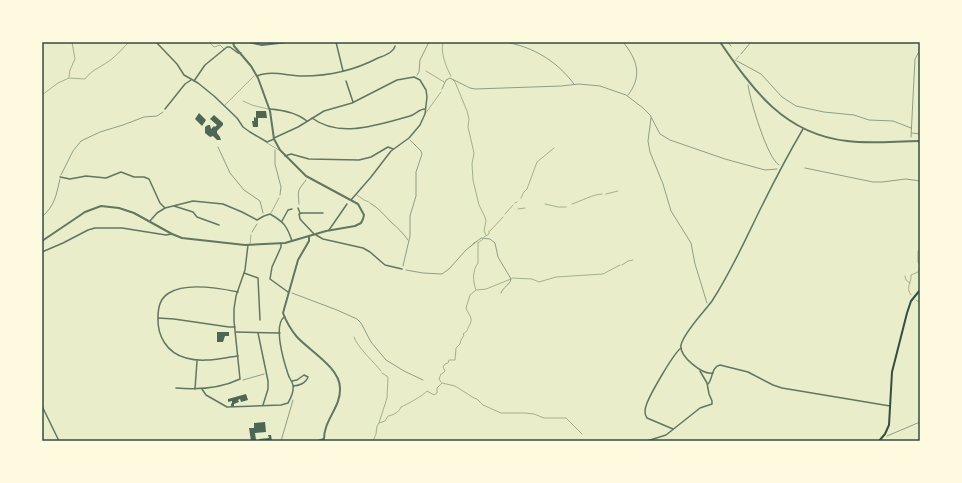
<svg xmlns="http://www.w3.org/2000/svg" width="962" height="483" viewBox="0 0 962 483" font-family="Mulish,sans-serif">
<rect width="100%" height="100%" fill="#e9edc9"/>
<g fill="none" stroke-linecap="round" stroke-linejoin="round">
<g stroke="#a3b18a" stroke-width="1">
<path d="M443,42C440,52 446,67 451,76"/>
<path d="M426,71L444,82"/>
<path d="M69,77L70,70L75,59L72,42"/>
<path d="M453,80L455,82L467,111L469,119L468,127L474,153L472,164L473,180L479,205L485,217L486,221L484,231L486,235"/>
<path d="M42,95L58,83L69,78L85,79C92,69 104,66 113,58C119,53 124,47 129,42"/>
<path d="M523,193L527,189L537,162L554,148"/>
<path d="M606,194L618,191"/>
<path d="M521,198L523,194"/>
<path d="M515,203L517,202"/>
<path d="M545,204L558,207H566"/>
<path d="M572,204C581,201 594,194 602,194"/>
<path d="M518,209L525,208"/>
<path d="M505,214L513,205"/>
<path d="M490,231L503,217"/>
<path d="M484,237L489,234V231"/>
<path d="M478,243L483,239"/>
<path d="M473,244L475,242"/>
<path d="M622,265L628,261L633,260"/>
<path d="M905,276L906,280L910,283"/>
<path d="M512,278L532,279L539,282L556,277L603,274L620,265"/>
<path d="M477,290L486,289L511,279"/>
<path d="M911,295C905,287 912,282 911,275L918,272L920,265L918,263V251"/>
<path d="M916,300L920,303"/>
<path d="M354,337C357,347 374,362 381,371"/>
<path d="M441,374L439,379L441,382"/>
<path d="M442,374L445,371L443,367L445,364L448,363L449,360H455L456,348L460,344L461,340L464,335L463,334C468,331 467,330 469,326C474,318 469,316 466,308L470,295L476,290C473,281 472,271 478,263C478,256 478,250 478,243"/>
<path d="M379,423L385,421L388,416C394,415 399,412 401,407C406,405 424,395 427,391L434,395L437,393V388L442,383L455,386L474,398L477,399L483,405L501,413H525L534,414L544,418H566L582,434"/>
<path d="M373,441L376,434L377,426L379,423L387,398L388,377L382,373"/>
</g>
</g>
<g fill="#4f6655">
<path d="M256,111H266L267,118H258V127H253L252,121H254V117L256,118Z"/>
<path d="M199,113L206,120L202,126L195,119Z"/>
<path d="M214,115L223,123V125L217,131V133L220,137L221,140H217L213,136L210,137L205,133V127L208,125H210L211,129L214,126L215,127L217,125L210,119Z"/>
<path d="M217,332H229V336H225L223,342H217Z"/>
<path d="M246,394L248,400L241,402L240,399L238,400L239,402L234,404V406L231,407V404L232,403V401L228,402V399Z"/>
<path d="M265,422L266,432L255,433L256,440L251,441L249,428H254V423Z"/>
<path d="M268,435H271L272,441H260L259,439L269,438Z"/>
</g>
<g fill="none" stroke-linecap="round" stroke-linejoin="round">
<g stroke="#344e41" stroke-width="0.5">
<path d="M504,42C532,46 557,61 574,84"/>
<path d="M623,42C637,59 643,76 628,95"/>
<path d="M728,42L731,46"/>
<path d="M741,54L751,42"/>
<path d="M737,61L761,74L782,97L796,106L824,112L854,115L869,120L893,121L911,128"/>
<path d="M417,75L419,72L420,60L429,42"/>
<path d="M748,85C750,100 767,158 779,165"/>
<path d="M442,89L446,80L450,78L470,88L475,89L561,86L579,84L600,86L626,95L643,108L650,115L660,134L670,140L725,159L765,170L777,169"/>
<path d="M651,118L648,141L650,152L663,184L671,211L691,243L695,264L707,303"/>
<path d="M912,133L920,134"/>
<path d="M911,137L915,59L920,50"/>
<path d="M218,147L230,173L244,190L260,201L263,213"/>
<path d="M275,150V164L281,187L280,195"/>
<path d="M805,168L873,182H882L906,179L920,181"/>
<path d="M61,175L73,151L81,141L100,132L123,125L144,117L157,116L163,112"/>
<path d="M370,203C379,208 385,216 392,223C398,228 403,233 408,240"/>
<path d="M299,204C298,189 297,192 306,180"/>
<path d="M42,217C55,205 56,196 60,179"/>
<path d="M252,232L257,224"/>
<path d="M403,266L410,236V216L416,196V172L422,154L421,151L410,140"/>
<path d="M406,270L423,273L442,274L449,269L466,250L481,238L490,239L495,243L498,257L511,279C510,285 503,287 501,293"/>
<path d="M292,293L337,310L357,319L361,323L371,342L386,360L404,371L423,380"/>
<path d="M243,380L264,374"/>
<path d="M887,436L920,422"/>
<path d="M281,441L293,400"/>
</g>
<g stroke="#617663" stroke-width="0.5">
<path d="M209,42L214,47L220,45L224,49"/>
<path d="M735,61L739,56"/>
<path d="M243,101L252,105L268,109"/>
<path d="M225,105L254,76"/>
<path d="M425,114L441,92"/>
<path d="M267,143L279,150"/>
<path d="M357,195L364,200L369,202"/>
<path d="M271,213L279,198"/>
<path d="M250,244L251,235"/>
</g>
<g stroke="#617663" stroke-width="1.5">
<path d="M156,42L177,64L184,75L198,83L214,96L237,118L243,127L250,132L267,142L274,139"/>
<path d="M336,42L343,71"/>
<path d="M257,76C271,70 288,76 303,76C329,76 355,70 378,58C384,56 394,52 395,46"/>
<path d="M194,81L205,65L227,47H230L238,53H241"/>
<path d="M346,81L353,102"/>
<path d="M165,109L185,84L191,80"/>
<path d="M270,109C283,110 297,113 307,121"/>
<path d="M312,118C340,139 380,124 410,116C416,114 419,109 425,109"/>
<path d="M274,138L298,127L324,111L352,103L397,80L414,77L420,80L426,90L427,97L425,114L420,125L409,138L391,151L371,177L351,200"/>
<path d="M285,156L291,154L309,159L359,160L371,157L388,147L393,149"/>
<path d="M60,177L70,179L86,176L106,178L121,172L134,177H144L149,179L160,203L165,208"/>
<path d="M174,206L193,212L197,217L219,225"/>
<path d="M298,208L300,213"/>
<path d="M150,221L157,213L165,208L193,201L223,204L242,212L257,220L264,216L270,214C284,222 287,226 292,241"/>
<path d="M282,221L288,210L292,209"/>
<path d="M329,230L347,204"/>
<path d="M314,234L300,219L299,214L302,213H323"/>
<path d="M316,235L323,239L363,248L370,252L385,265L402,269"/>
<path d="M281,243V247L272,267L270,279L288,292"/>
<path d="M42,252L63,243L88,230L95,228H122L166,235L172,234"/>
<path d="M244,273L258,278L260,320"/>
<path d="M238,292C219,288 186,282 169,293C160,298 158,307 158,317C157,336 167,353 186,358C203,363 221,358 238,356"/>
<path d="M158,318L174,319L229,327H235"/>
<path d="M236,332L280,333"/>
<path d="M258,333L268,381V389L263,405"/>
<path d="M713,373C702,375 679,356 681,345C684,332 704,312 712,301C729,275 742,247 755,220C770,189 786,158 803,129"/>
<path d="M292,381L297,380L304,375L308,377C306,383 299,386 293,386"/>
<path d="M708,384C713,379 711,367 720,365L748,372L773,385L782,388L890,406"/>
<path d="M176,388C197,390 221,388 240,379L234,321V309L236,296L245,270L248,245"/>
<path d="M195,389L197,361"/>
<path d="M202,389L206,395L227,407L281,405L288,403C291,398 294,391 293,385C292,381 289,378 288,374C284,362 273,326 284,317"/>
<path d="M42,406L59,441"/>
<path d="M673,429L647,418C644,414 645,408 647,403C651,393 673,354 681,348"/>
<path d="M317,441L323,439"/>
<path d="M647,441L666,435L700,408L712,404V401L709,394L707,383L700,371"/>
</g>
<g stroke="#617663" stroke-width="2">
<path d="M249,42L262,45L288,42"/>
<path d="M720,42C753,90 784,134 847,141C871,144 896,141 920,141"/>
<path d="M309,236V241L298,260L283,313C286,321 292,331 297,337C310,351 340,368 340,388C341,408 323,420 324,441"/>
<path d="M42,241L85,212L101,206L119,208L134,213L172,234L182,238L245,245L285,243L326,231L355,226L361,223L363,219L364,215L358,204L306,176L280,150L274,139L270,111L258,78L251,66L234,46L233,42"/>
</g>
<path stroke="#344e41" stroke-width="2" d="M879,441L885,434L889,425L892,372L907,313L911,301L920,290"/>
</g>
<rect width="962" height="483" fill="none" stroke="#fefae0" stroke-width="86"/>
<rect x="43" y="43" width="876" height="397" fill="none" stroke="#344e41" stroke-width="1.5"/>
</svg>
